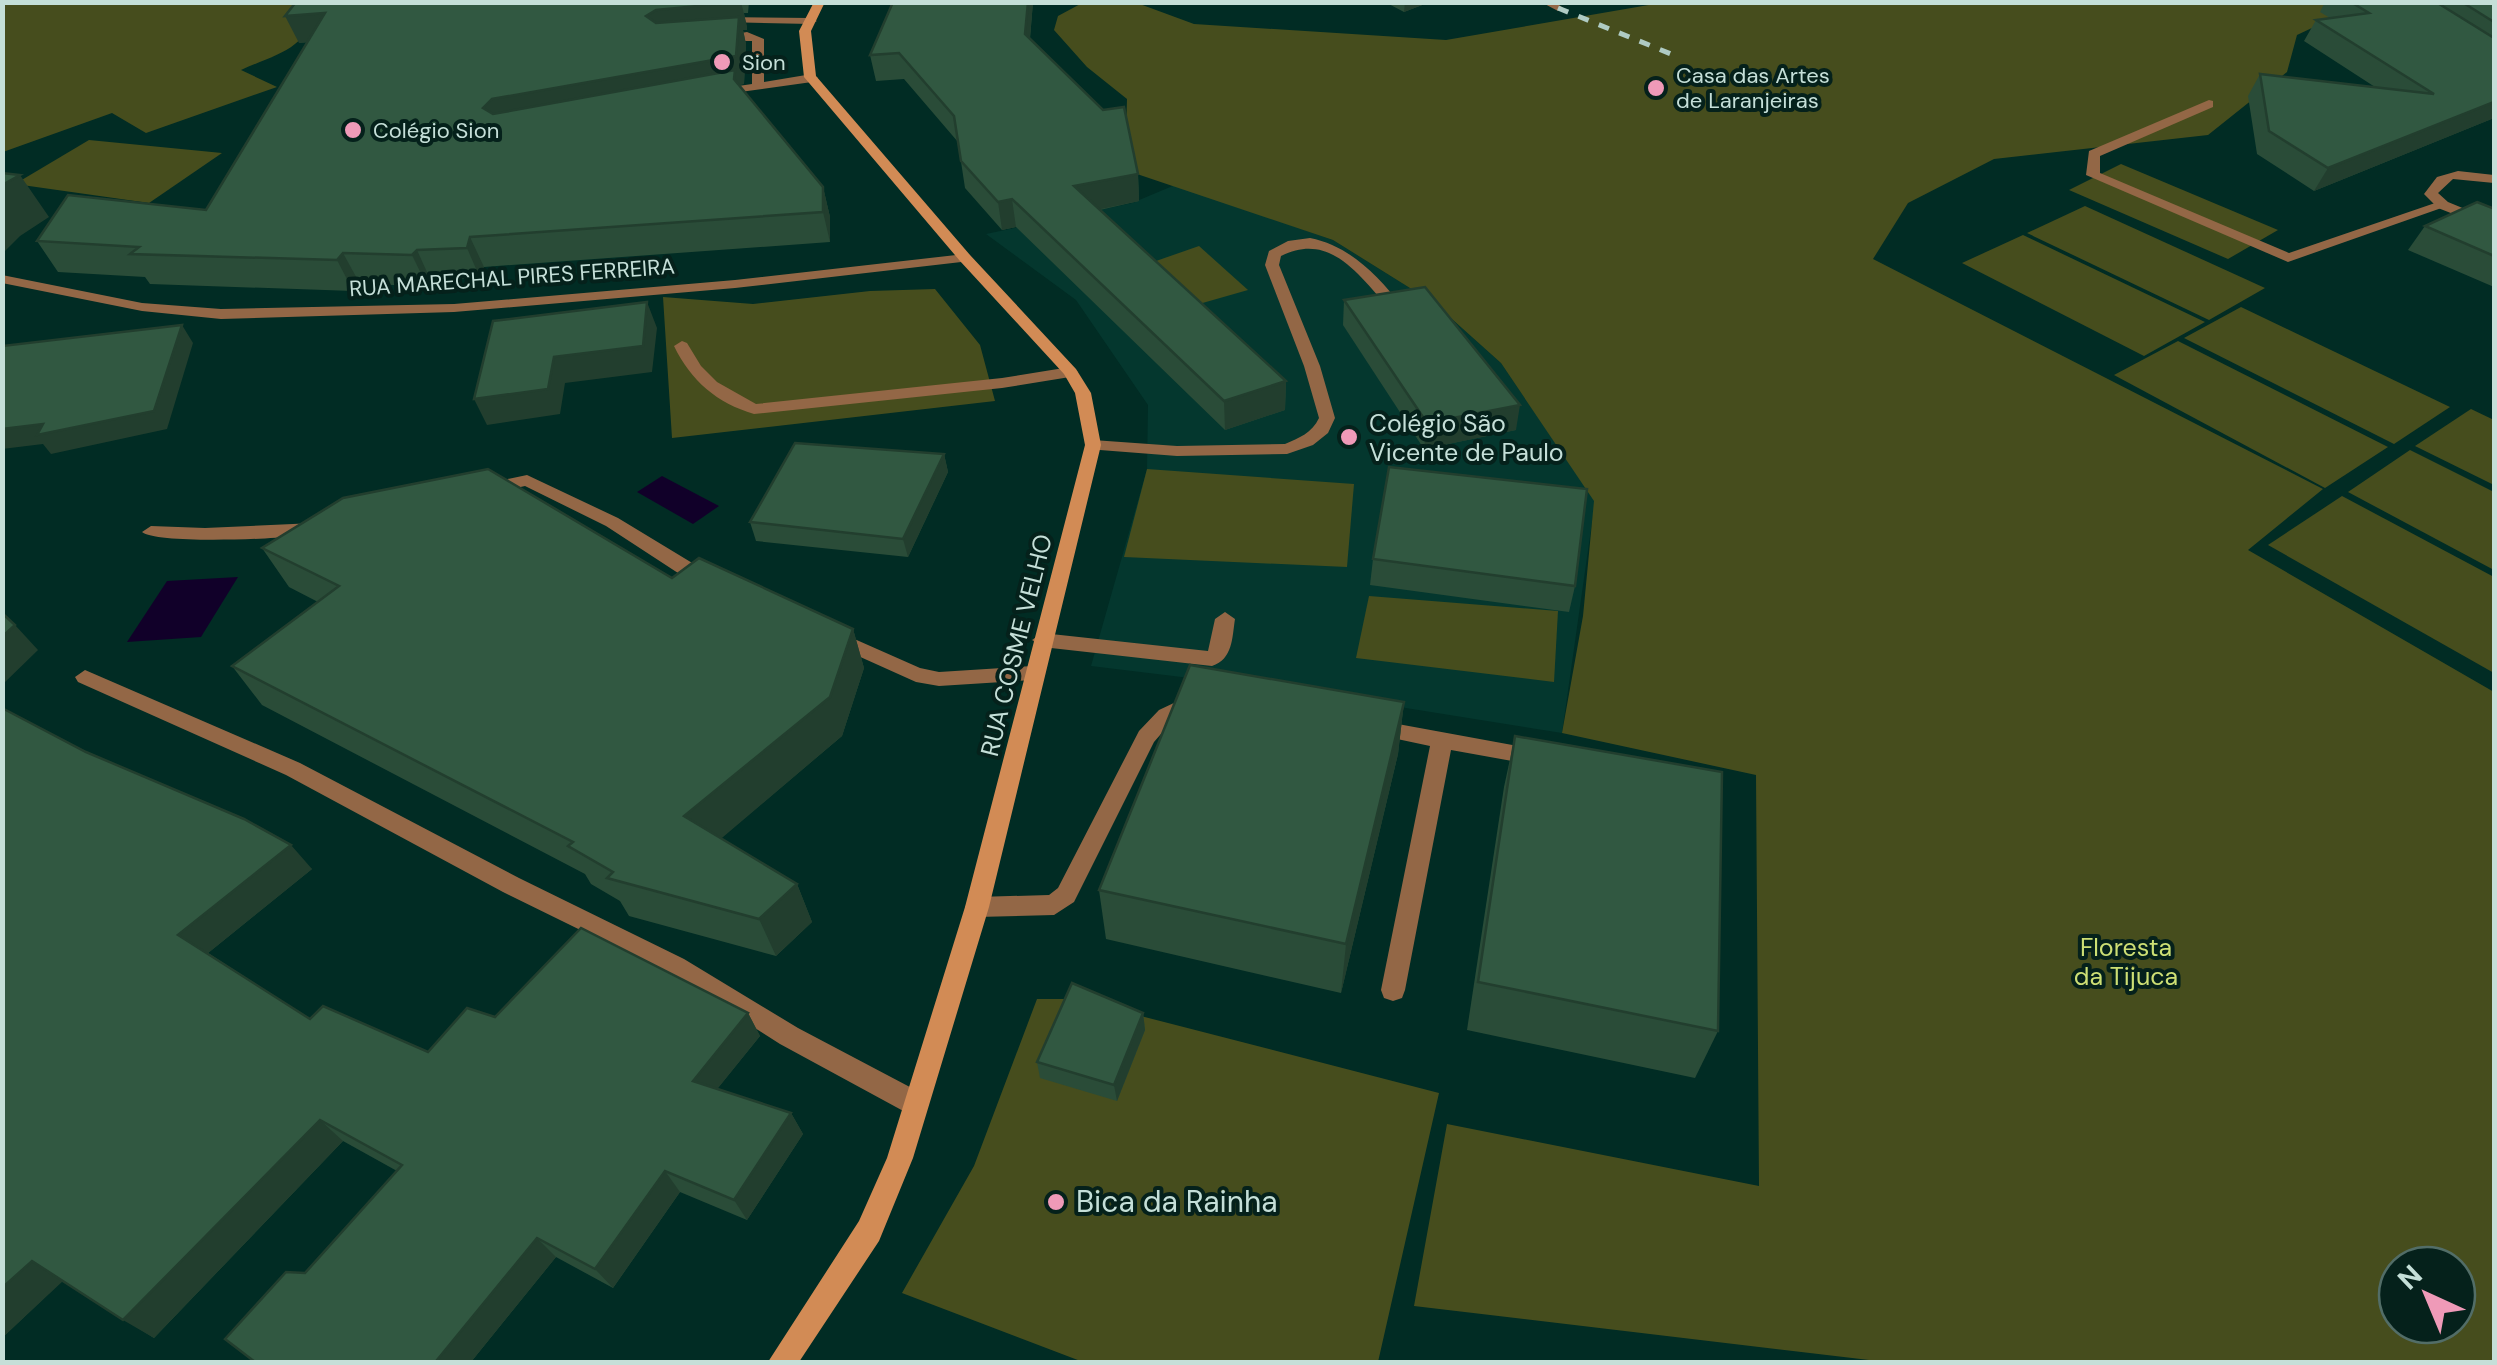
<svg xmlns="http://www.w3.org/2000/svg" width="2497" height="1365" viewBox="0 0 2497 1365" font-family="'DM Sans',sans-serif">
<rect width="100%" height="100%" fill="#012c24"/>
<path fill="#04372e" d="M1175,185L1333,240L1434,303L1501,363L1595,501L1562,733L1306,692L1091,666L1147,469L1148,405L1076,300L986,234L1132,203Z"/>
<g fill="#464d1d" fill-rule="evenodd">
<path d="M1084,2L1137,3L1194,24L1446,40L1666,2L2365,3L2297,35L2287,72L2208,135L1994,159L1908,203L1873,259L2323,489L2248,550L2494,692V1362H1886L1414,1306L1447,1124L1759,1186L1756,775L1562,733L1583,616L1594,501L1501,363L1434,303L1333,240L1134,173L1126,134L1127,99L1087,67L1054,30L1058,16ZM2397,1265H2457V1325H2397Z"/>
<path d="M2,3H313C312,49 278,53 241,70L277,87L146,133L112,113L3,152Z"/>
<path d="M89,140L222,153L149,203L15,184Z"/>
<path d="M2121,164L2278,230L2228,259L2069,190Z"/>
<path d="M2085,206L2265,288L2209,320L2027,233Z"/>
<path d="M2023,235L2205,322L2144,356L1962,263Z"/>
<path d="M1199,246L1248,290L1199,304L1156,261Z"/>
<path d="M935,289L980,345L995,401L672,438L663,297L753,304L870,291Z"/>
<path d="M2241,307L2450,407L2394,444L2184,338Z"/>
<path d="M2178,341L2388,447L2325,488L2114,375Z"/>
<path d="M2471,409L2494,420V485L2415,446Z"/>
<path d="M2410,450L2494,492V570L2348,492Z"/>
<path d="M1147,469L1354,484L1347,567L1124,557Z"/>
<path d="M2342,496L2494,577V673L2268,545Z"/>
<path d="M1369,596L1558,611L1554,682L1356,658Z"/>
<path d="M1037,999H1075L1439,1093L1378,1362H1083L902,1293L974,1166Z"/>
</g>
<g fill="#110029">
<path d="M662,476L719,506L693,524L637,492Z"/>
<path d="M238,577L201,637L127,642L167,581Z"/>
</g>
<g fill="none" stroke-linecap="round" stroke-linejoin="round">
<g fill="#936746" fill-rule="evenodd">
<path d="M719,17L811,18L817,21L811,24L723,22L717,19Z"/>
<path d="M747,32L764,39V82L812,74L818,78L812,82L711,96V90L752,84V41H718L712,38Z"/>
<path d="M2209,100L2213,101V107L2100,156V173L2289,253L2438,202L2450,205L2288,262L2086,175L2089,151Z"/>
<path d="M1310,238C1350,246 1377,275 1402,306L1400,309H1390C1359,276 1331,231 1281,256L1279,265L1320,366L1335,418L1328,433L1313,445L1287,454L1177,456L1087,449V441L1093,440L1177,446L1285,444C1299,438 1312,433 1319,418L1304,366L1265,265L1269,251L1288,241Z"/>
<path d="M682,341L687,343L701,366L717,382L756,404L1002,378L1070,367L1078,372L1070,377L1002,388L754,414C717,403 691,381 674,346Z"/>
<path d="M527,475L618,518L717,578L708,584L678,573L606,526L525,486L489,494L480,488L483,484Z"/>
<path d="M315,523L324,529L321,533C296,539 157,545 142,532L151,526L205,528Z"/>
<path d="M1225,612L1235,619C1232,638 1233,659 1212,666L1042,647L1032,640L1042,633L1208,651L1215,619Z"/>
<path d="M834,630L920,668L939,672L1033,666L1043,673L1033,680L939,686L916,682L827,642L824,637Z"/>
<path d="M85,670L300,763L519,878L684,959L798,1028L925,1095L929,1104L925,1113L916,1116L907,1113L780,1044L668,973L503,892L286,775L78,682L75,677Z"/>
<path d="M1195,693L1205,700L1202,705L1173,720L1154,742L1074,902L1054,915L977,917L969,914L965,907L969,900L977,897L1049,895L1058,888L1139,731L1159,710Z"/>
<path d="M1376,720L1534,749L1541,751L1545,757L1541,763L1534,765L1451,750L1405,990L1402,998L1393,1001L1384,998L1381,990L1430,746L1369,733L1366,728L1369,723Z"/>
</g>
<g fill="#936746" fill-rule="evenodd">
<path d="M1541,2H1555L1563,8L1558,11Z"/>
<path d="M2458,171L2494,175V183L2453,179L2438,193L2448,202L2494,221V230L2438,208L2424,194L2437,177Z"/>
<path d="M965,254L970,255V261L735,288L454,312L221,319L142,311L2,283V275L142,303L221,309L454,304L735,280Z"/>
</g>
<path fill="#d28b55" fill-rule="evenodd" d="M814,2H825L811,31L816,76L970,255L1076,369L1091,393L1101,445L989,907L913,1158L879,1241L799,1362H768L859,1221L887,1158L965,907L1085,445L1075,393L1064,374L960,261L804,77L799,31Z"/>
<path stroke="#afcbc4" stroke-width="5" stroke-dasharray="11 11" stroke-linecap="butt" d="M1558,8L1676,56"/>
</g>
<g fill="#2a4c38">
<path d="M296,2H749L748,13H744L747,30H743L746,44L744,84L739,85L823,187L830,217V242L484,267L480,278L431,281L427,286L360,284L353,291L150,284L145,277L58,272L37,241L206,210L308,42L299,43Z"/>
<path d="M1033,2L1030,39L1138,174L1139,201L1100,210L1286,381L1285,410L1225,430L1016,227L1002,230L965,188L958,142L904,79L876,81L870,55Z"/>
<path d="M1385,2H1430L1404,12Z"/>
<path d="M2325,2H2494V118L2314,191L2257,154L2248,96L2260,74L2375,87L2304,41L2316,20L2330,18L2320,12Z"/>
<path d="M2494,207V287L2408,250L2425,226Z"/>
<path d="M1344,300L1516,430L1424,449L1343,325Z"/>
<path d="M944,454L948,472L908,557L756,541L750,522Z"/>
<path d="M262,548L672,578L853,629L864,668L842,736L721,838L797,884L812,922L776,956L629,916L620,901L591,884L585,874L262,705L232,666L318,602L289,587Z"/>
<path d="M1373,559L1575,586L1569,612L1370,585Z"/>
<path d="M1404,702L1398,754L1341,993L1106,939L1099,890Z"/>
<path d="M2,708L312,869L208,953L310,1019L428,1052L495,1017L748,1013L760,1036L717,1089L791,1113L803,1134L747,1220L680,1192L613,1288L556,1257L471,1362H255L305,1273L397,1171L343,1141L154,1338L62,1281L2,1338Z"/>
<path d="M1515,736L1718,1031L1695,1078L1467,1030L1504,787Z"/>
<path d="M1143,1013L1145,1030L1117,1101L1040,1078L1037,1062Z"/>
</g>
<g fill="#223e2e">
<path d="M741,2L747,26V30H743L746,44L744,84L503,127L483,108L492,99L664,37L646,16L656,10Z"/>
<path d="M1028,2H1033L1028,60L1025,34Z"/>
<path d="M1405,2H1430L1404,12Z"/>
<path d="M325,13L338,40L299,43L285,16Z"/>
<path d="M2494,102V118L2314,191L2328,168Z"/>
<path d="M1138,174L1139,201L1077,214L1074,186Z"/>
<path d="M20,175L49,217L20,236L2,254V185Z"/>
<path d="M823,187L830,217V242L823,212Z"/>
<path d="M1012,199L1016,227L1002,230L998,202Z"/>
<path d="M470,237L484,267L480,278L467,248Z"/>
<path d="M417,250L431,281L427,286L412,255Z"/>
<path d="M343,253L360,284L353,291L337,260Z"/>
<path d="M647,302L657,328L652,372L565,383L560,414L487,425L474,399Z"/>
<path d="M182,325L193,343L167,429L51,454L43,444L2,449V429L43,424Z"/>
<path d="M1286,381L1285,410L1225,430L1224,401Z"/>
<path d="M1520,405L1516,430L1424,449L1427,423Z"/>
<path d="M944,454L948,472L908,557L903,539Z"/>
<path d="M15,625L38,650L2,685V637Z"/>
<path d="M853,629L864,668L842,736L703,854L684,816Z"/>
<path d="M1404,702L1398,754L1341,993L1346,944Z"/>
<path d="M291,845L312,869L202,958L178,935Z"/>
<path d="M797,884L812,922L776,956L759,919Z"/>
<path d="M748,1013L760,1036L706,1103L693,1081Z"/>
<path d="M1143,1013L1145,1030L1117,1101L1114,1085Z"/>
<path d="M791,1113L803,1134L747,1220L734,1200Z"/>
<path d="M320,1120L343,1141L154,1338L123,1320Z"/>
<path d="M665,1171L680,1192L613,1288L595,1269Z"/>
<path d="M537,1238L556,1257L471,1362H441L437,1360Z"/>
<path d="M32,1261L64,1280L2,1338V1288Z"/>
</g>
<g fill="#315841" stroke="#223e2e" stroke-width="2.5">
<path d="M296,2H740L656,10L646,16L656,23L739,17L736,56L492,99L483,108L493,114L735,70L734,79L823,187V212L470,237L467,248L417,250L412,255L343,253L337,260L130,254L139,247L37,241L68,195L206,210L325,13L285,16Z"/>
<path d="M893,2H1028L1025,34L1103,110L1124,107L1138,174L1074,186L1286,381L1224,401L1012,199L998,202L961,161L954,116L899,53L870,55Z"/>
<path d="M2351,2H2436L2494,38V102L2328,168L2269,131L2260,74L2434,94L2316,20L2369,13Z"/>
<path d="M2462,2H2494V22Z"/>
<path d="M2,173L20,175L2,185Z"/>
<path d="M2477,202L2492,208L2494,207V256L2425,226Z"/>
<path d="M1425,287L1520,405L1427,423L1344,300Z"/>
<path d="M647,302L643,346L554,357L548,389L474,399L493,321Z"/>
<path d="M182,325L154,411L37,435L43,424L2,429V346Z"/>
<path d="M795,443L944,454L903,539L750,522Z"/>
<path d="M1389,467L1587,489L1575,586L1373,559Z"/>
<path d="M488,469L672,578L699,558L853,629L830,697L684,816L797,884L759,919L607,878L613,872L568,846L573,842L232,666L339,586L262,548L343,498Z"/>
<path d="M2,613L15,625L2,637Z"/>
<path d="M1190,665L1404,702L1346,944L1099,890Z"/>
<path d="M2,708L86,752L244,819L291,845L178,935L310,1019L323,1006L428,1052L467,1008L495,1017L581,928L748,1013L693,1081L791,1113L734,1200L665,1171L595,1269L537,1238L437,1360L441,1362H255L225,1339L286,1272L305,1273L402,1165L320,1120L123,1320L32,1261L2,1288Z"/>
<path d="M1515,736L1722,772L1718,1031L1478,982Z"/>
<path d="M1072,983L1143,1013L1114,1085L1037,1062Z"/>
</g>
<g fill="#ef9ab8" stroke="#05211b" stroke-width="4">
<circle cx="722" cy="62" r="10"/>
<circle cx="1656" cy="88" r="10"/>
<circle cx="353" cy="130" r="10"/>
<circle cx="1349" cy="437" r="10"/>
<circle cx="1056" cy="1202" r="10"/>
</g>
<g text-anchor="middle" stroke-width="8" stroke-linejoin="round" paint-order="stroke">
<g font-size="22" fill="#c5dfd8" stroke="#05211b" text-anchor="start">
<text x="742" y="70">Sion</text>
<text x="1676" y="83">Casa das Artes<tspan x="1676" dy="25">de Laranjeiras</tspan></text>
<text x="373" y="138">Colégio Sion</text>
</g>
<g font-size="22" fill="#c5dfd8" stroke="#05211b">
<text transform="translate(512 277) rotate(-4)" y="8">RUA MARECHAL PIRES FERREIRA</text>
</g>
<g font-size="25" fill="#c5dfd8" stroke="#05211b" text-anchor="start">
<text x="1369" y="432">Colégio São<tspan x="1369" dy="29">Vicente de Paulo</tspan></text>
</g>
<g font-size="25" fill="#c5dfd8" stroke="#05211b">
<text transform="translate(1016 645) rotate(-76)" y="9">RUA COSME VELHO</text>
</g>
<g font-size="25" fill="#cddf74" stroke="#05211b">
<text x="2126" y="956">Floresta<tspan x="2126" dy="29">da Tijuca</tspan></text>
</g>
<g font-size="30" fill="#c5dfd8" stroke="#05211b" text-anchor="start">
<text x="1076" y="1212">Bica da Rainha</text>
</g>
</g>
<rect width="2497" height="1365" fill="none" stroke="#c5dfd8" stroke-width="10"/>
<g transform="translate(2427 1295) rotate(316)"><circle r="48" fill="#05211b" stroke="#526d67" stroke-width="2.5"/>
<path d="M0-8L18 38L0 25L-18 38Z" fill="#ef9ab8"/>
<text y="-15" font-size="28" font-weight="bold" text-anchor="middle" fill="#c5dfd8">N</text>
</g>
</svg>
